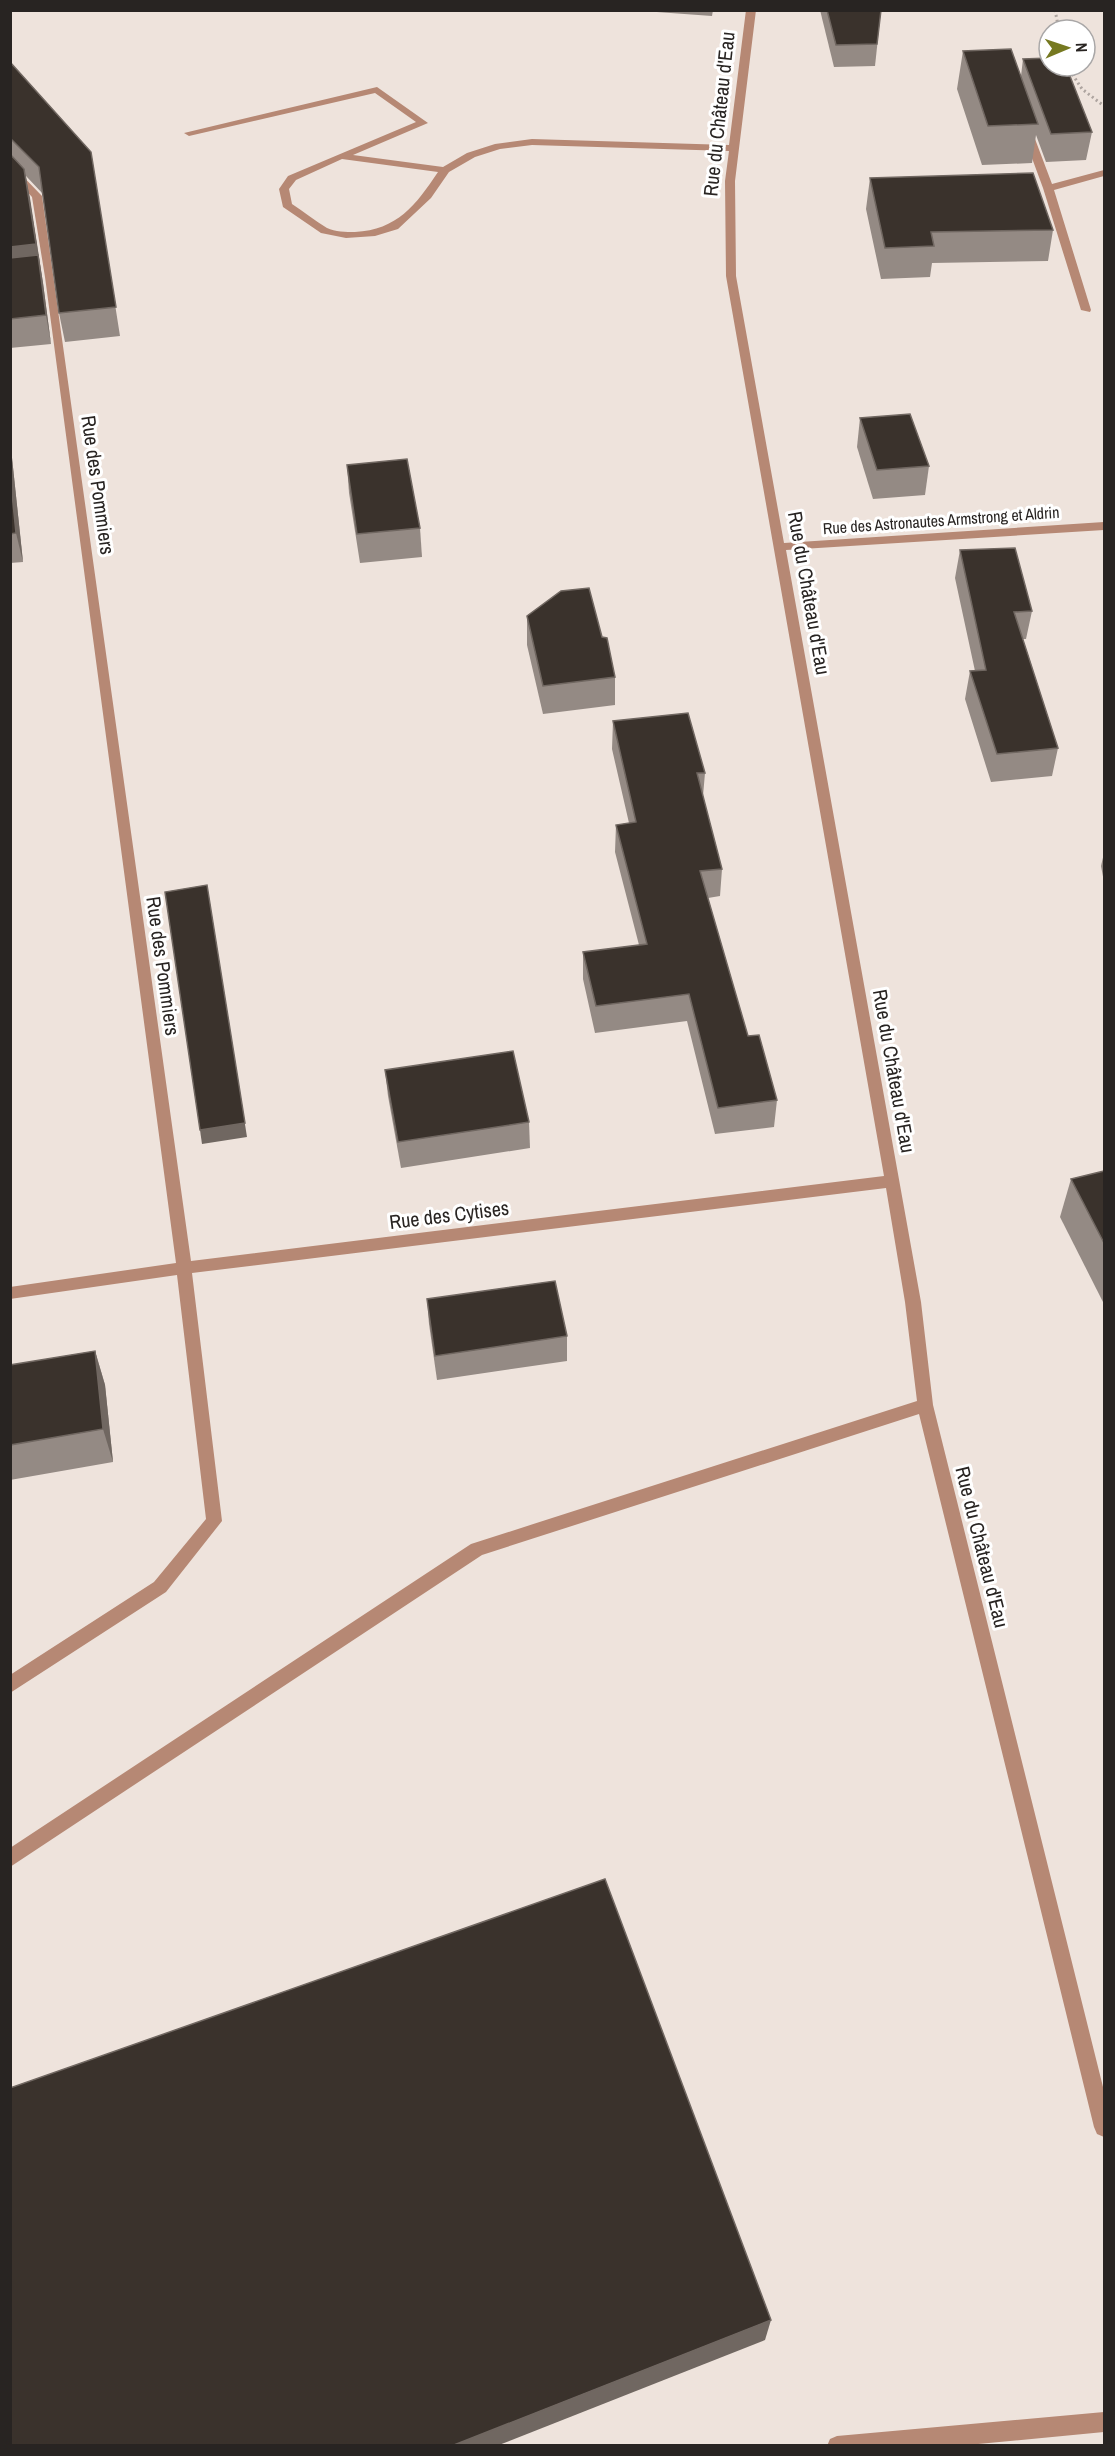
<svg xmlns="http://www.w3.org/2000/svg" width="1115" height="2456" viewBox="0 0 1115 2456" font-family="'Archivo Narrow',sans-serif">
<rect width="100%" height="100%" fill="#eee3dc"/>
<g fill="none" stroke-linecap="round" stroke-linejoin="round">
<g stroke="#ada49f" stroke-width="3" stroke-dasharray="2 3" stroke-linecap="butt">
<path d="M1055,10L1059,30"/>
<path d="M1067,66L1082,89L1104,106"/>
</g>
<g fill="#b68874" fill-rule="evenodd">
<path d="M746,10H756L735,181L736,276L784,543L1104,522V530L786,550L921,1302L933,1405L1104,2091V2137L1097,2134L1094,2127L919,1414L482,1555L10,1867V1848L471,1544L917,1401L905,1302L886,1188L192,1273L222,1521L166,1592L10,1693V1675L154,1582L206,1519L177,1275L10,1299V1287L176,1263L45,277L32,197L10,173V163L42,196L191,1261L884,1176L726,276L725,181L729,151L532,145L500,149L475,157L449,172L431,198L398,229L375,236L346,238L321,233L283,207L279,189L288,176L416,122L375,93L189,136L184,133L377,87L428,123L353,155L443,167L467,153L495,144L532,139L729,145ZM342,159L438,172C416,205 397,230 355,232C346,232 335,232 327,228C315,221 303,211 292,204L289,189L296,180Z"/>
<path d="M1027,128L1032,131L1052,184L1104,170V176L1054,190L1091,310L1090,312L1081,310L1043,188L1022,131Z"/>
<path d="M1104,2412V2432L957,2446H827L830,2439L837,2436Z"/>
</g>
</g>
<g fill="#948a84">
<path d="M629,10H713L712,16Z"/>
<path d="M820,10H881L875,66L834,67Z"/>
<path d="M963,51L1021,76L1023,59L1092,132L1086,160L1046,162L1036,135L1032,163L982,165L957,89Z"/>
<path d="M10,62L91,152L120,336L65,342L59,313L43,194L26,176L43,283L51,344L10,348Z"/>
<path d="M870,178L1053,230L1048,261L932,263L930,277L881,279L866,209Z"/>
<path d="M860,418L929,466L925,495L873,499L857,447Z"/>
<path d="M10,439L23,562L10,563Z"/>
<path d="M347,465L420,528L422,557L360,563L349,493Z"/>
<path d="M960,550L1032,611L1026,639H1023L1058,748L1052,776L991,782L965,699L970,671H975L955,578Z"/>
<path d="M1104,577V591L1103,585Z"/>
<path d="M527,616L602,637L615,677V705L543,714L527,645Z"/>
<path d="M613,721L705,773L703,796L722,869L720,896L708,898L748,1036L777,1100L774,1127L715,1134L687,1021L595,1033L583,979V952L639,945L615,852L616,825L629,823L612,749Z"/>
<path d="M1104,853V882L1101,866Z"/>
<path d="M385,1070L529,1122L530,1148L401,1168L388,1096Z"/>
<path d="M1104,1171V1304L1060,1217L1071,1179Z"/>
<path d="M427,1299L567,1336V1361L437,1380L429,1324Z"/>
<path d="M95,1351L105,1385L113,1462L10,1480V1365Z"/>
</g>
<g fill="#706761">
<path d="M24,169L30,198L43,283L51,344L46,315L10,277V247Z"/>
<path d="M10,439L23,562L16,533L10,473Z"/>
<path d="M207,885L247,1137L202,1144L200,1130Z"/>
<path d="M95,1351L105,1385L113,1462L103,1429Z"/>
<path d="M771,2320L765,2340L499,2445H454Z"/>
</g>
<g fill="#3a322c" stroke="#706761" stroke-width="1.5">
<path d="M827,10H881L877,44L836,45Z"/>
<path d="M1011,49L1038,124L988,126L963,51Z"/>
<path d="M1049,58V66H1066L1092,132L1051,134L1023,59Z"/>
<path d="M10,62L91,152L116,307L59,313L39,167L10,138Z"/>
<path d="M10,154L24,169L36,244L10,247Z"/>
<path d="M1033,173L1053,230L931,232L934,246L885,248L870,178Z"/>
<path d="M38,255L46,315L10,319V258Z"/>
<path d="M910,414L929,466L877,470L860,418Z"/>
<path d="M407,459L420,528L357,534L347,465Z"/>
<path d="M10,473L16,533L10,534Z"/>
<path d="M1015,548L1032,611L1014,612L1058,748L997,754L970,671L986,670L960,550Z"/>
<path d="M589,588L602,637L607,638L615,677L543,686L527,616L561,591Z"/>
<path d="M688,713L705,773H697L722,869L700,871L748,1036L759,1035L777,1100L718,1108L689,994L596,1006L583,952L647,944L616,825L636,822L613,721Z"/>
<path d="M207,885L245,1123L200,1130L165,892Z"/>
<path d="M513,1051L529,1122L398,1142L385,1070Z"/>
<path d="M1104,1171V1243L1071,1179Z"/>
<path d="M555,1281L567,1336L435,1356L427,1299Z"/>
<path d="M95,1351L103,1429L10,1445V1365Z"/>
<path d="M605,1879L771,2320L454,2445H10V2088Z"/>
</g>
<g text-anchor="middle" stroke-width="6" stroke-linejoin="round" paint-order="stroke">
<g font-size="16" fill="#282422" stroke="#fff">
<text transform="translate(941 520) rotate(-4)" y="6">Rue des Astronautes Armstrong et Aldrin</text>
</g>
<g font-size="20" fill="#282422" stroke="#fff">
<text transform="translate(719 114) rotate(-84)" y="7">Rue du Château d'Eau</text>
<text transform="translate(98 485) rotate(82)" y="7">Rue des Pommiers</text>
<text transform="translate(809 593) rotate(80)" y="7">Rue du Château d'Eau</text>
<text transform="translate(163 966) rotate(82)" y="7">Rue des Pommiers</text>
<text transform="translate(894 1071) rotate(80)" y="7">Rue du Château d'Eau</text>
<text transform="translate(449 1215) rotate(-7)" y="7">Rue des Cytises</text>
<text transform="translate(982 1547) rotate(76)" y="7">Rue du Château d'Eau</text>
</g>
</g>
<rect width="1115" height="2456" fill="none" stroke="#282422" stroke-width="24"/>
<g transform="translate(1067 48) rotate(88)"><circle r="28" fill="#ffffff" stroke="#a9a7a7" stroke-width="1.5"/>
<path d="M0-4.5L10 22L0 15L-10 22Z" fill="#767921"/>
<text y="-9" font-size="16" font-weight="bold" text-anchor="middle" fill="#282422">N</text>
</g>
</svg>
